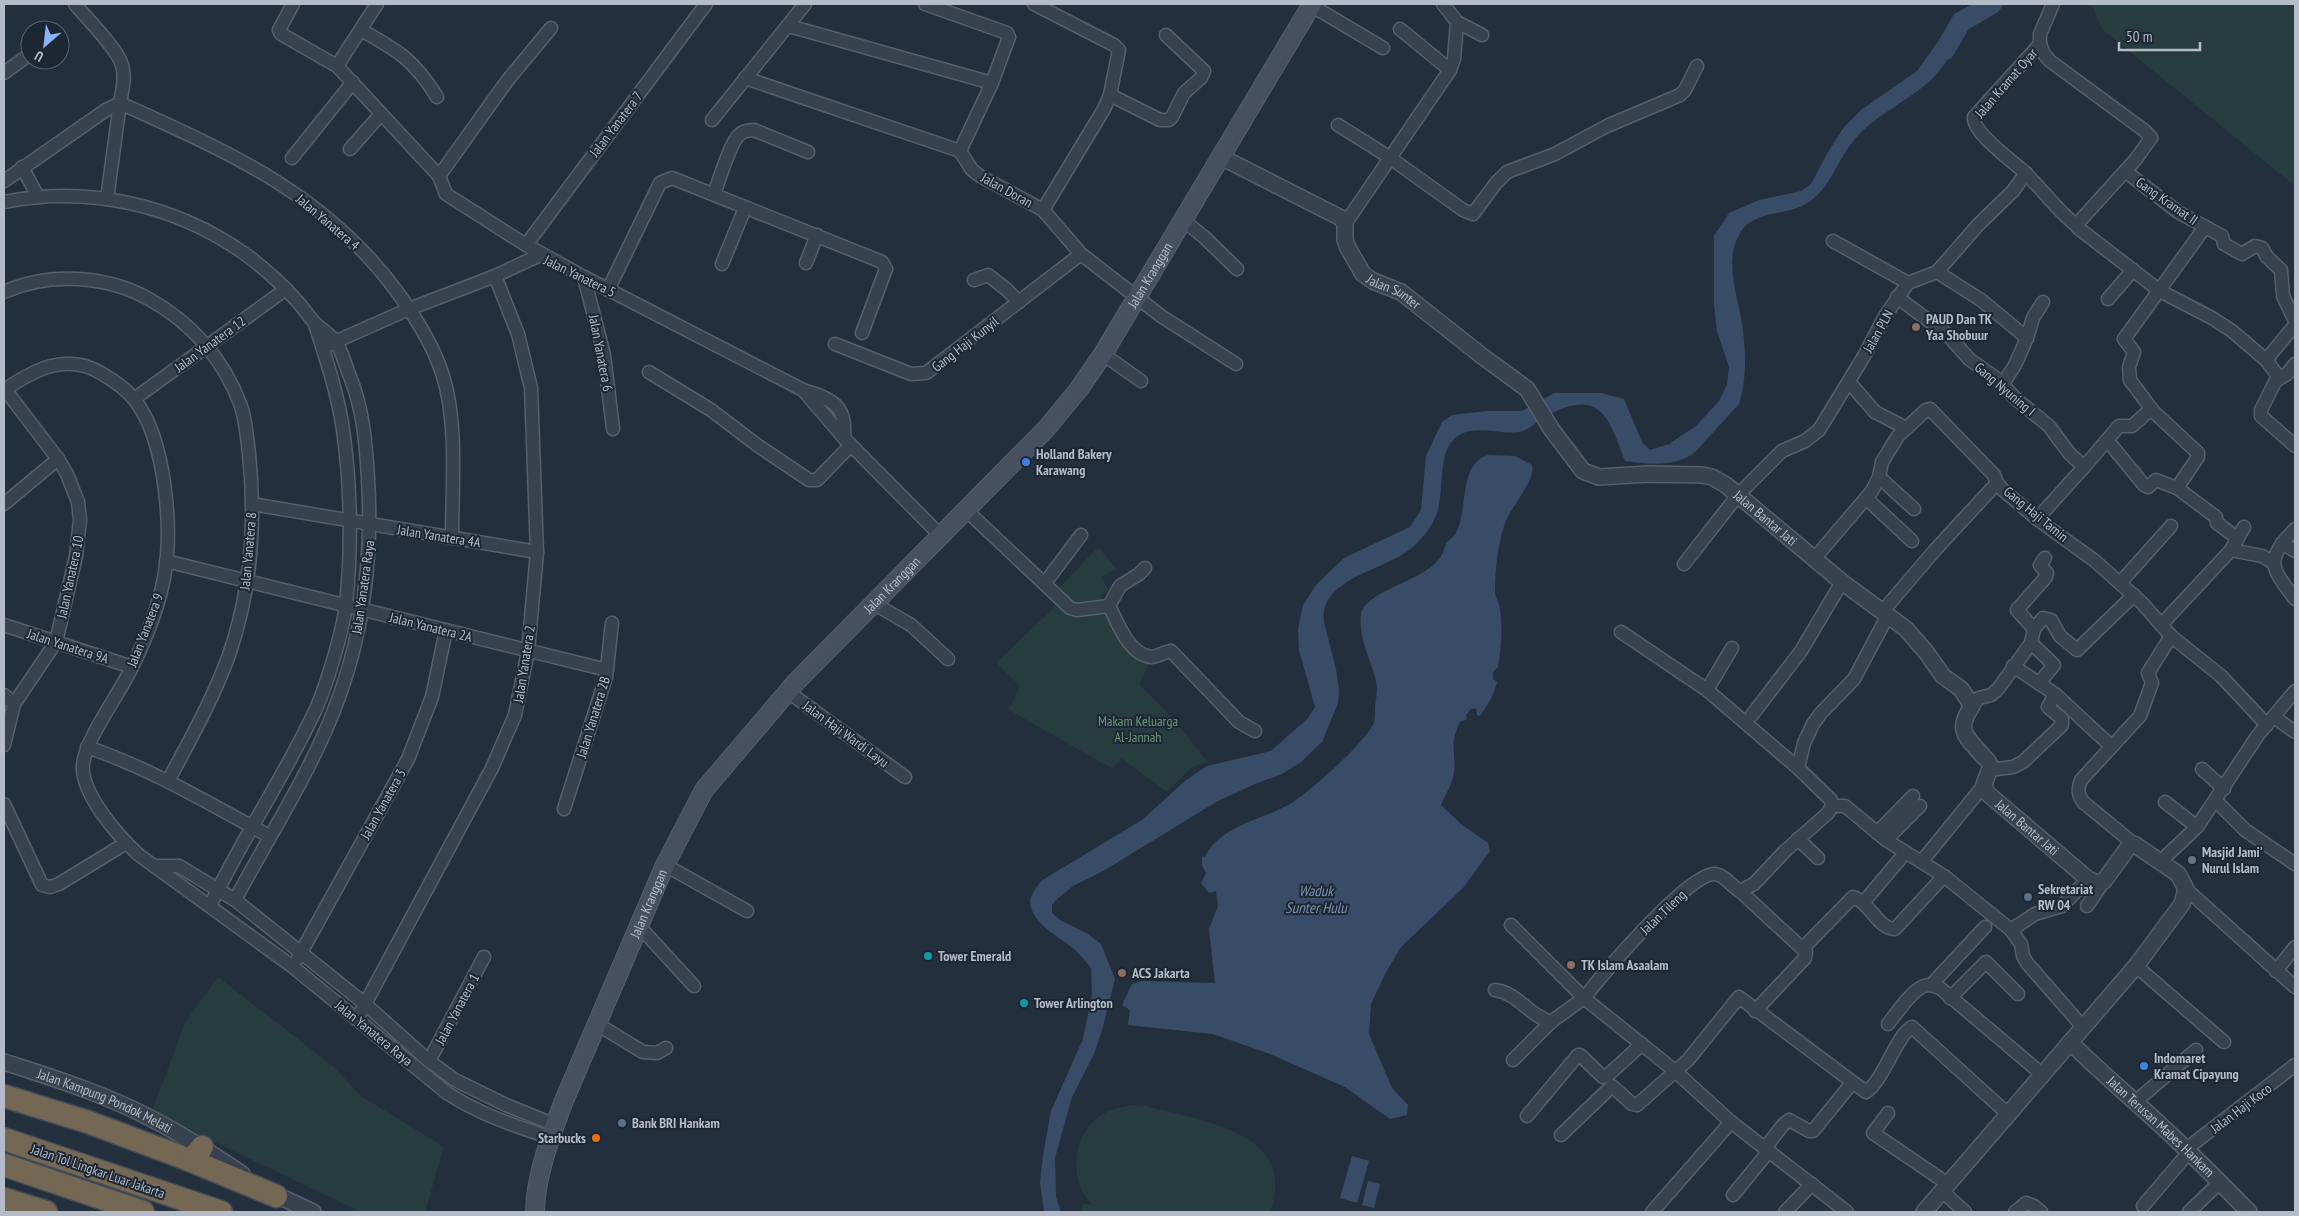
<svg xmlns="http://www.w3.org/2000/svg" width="2299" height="1216" viewBox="0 0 2299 1216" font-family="'PT Sans Narrow',sans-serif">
<rect width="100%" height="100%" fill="#242f3e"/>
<g fill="#263c3f">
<path d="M2091,4H2295V186L2103,30Z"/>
<path d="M1098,547L1117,569L1101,577L1109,590L1100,595L1115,626L1150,662L1139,684L1175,721L1208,762L1192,767L1167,792L1121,758L1113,769L1009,710L1020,686L996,663L1066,596L1060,587Z"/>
<path d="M218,977L334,1067L361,1096L444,1147L425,1212H361L152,1112L185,1023Z"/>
<path d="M1132,1105L1146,1106C1199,1121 1300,1131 1270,1212H1089L1081,1210L1083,1203L1092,1205C1067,1178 1072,1131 1105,1113C1114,1108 1123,1107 1132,1105Z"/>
</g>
<g fill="#394c67">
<path d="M1952,22L1966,30C1954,49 1943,71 1925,85C1901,105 1870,118 1851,144C1837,162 1829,189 1809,202C1787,217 1752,209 1739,235C1724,261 1738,297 1742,324C1746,350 1747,379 1739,404L1696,451C1677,468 1648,464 1625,461C1608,414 1599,387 1544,417C1536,422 1528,431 1519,432C1498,435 1470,422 1453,440C1438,455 1444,493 1437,513C1433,524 1425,536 1416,544C1392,570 1318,576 1324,622L1336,669L1339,690L1338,703L1322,742L1301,762L1280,775L1257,783L1216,802L1105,870L1073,886L1056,900L1052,905V913L1060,920L1088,934L1101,944L1115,979L1102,1030L1094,1054L1072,1097L1055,1158L1056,1197L1061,1212H1044L1040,1182L1043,1155L1051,1111L1083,1039L1092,995L1091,968C1086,962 1081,955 1075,950C1061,937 1032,925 1030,902C1030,895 1037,887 1041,881L1142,820L1185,781L1207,766L1271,751L1308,718L1315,707L1299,650L1298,629L1303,605L1316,585L1344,558L1410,527L1421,510L1426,456L1442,422L1452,415L1487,411H1522L1554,393H1601L1624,399L1642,442L1650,450L1669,444L1696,426L1719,401L1727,385L1729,367L1717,331L1714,304V236L1729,213L1759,200L1801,191L1811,184L1828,152L1844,127L1861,110L1917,71Z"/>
<path d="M1488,455L1515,456L1532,465C1536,480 1510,508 1505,523C1498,543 1495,570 1495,591C1495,598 1500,603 1500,610C1503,629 1501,648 1498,667L1493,672V679L1497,682C1492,699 1489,703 1480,716L1477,715L1476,708L1471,709L1466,715L1467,719L1460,722C1449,744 1456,751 1454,772C1453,783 1445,795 1441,805L1461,824L1488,843L1490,851L1463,888L1401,947L1385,974L1371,1004L1369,1034L1392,1088L1408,1105L1407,1115L1390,1119L1345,1087L1270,1054L1213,1034L1128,1025L1130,1010L1122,1005L1132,984L1142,981L1215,983L1209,929L1218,906L1216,891L1209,893L1201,883L1206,873L1202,865V856L1205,857C1221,824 1265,820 1293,802C1311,790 1367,742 1374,722C1375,718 1375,712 1375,707C1376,699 1378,689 1376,681C1371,659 1358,638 1361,615C1364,590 1427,581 1441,556C1444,552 1445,545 1447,542C1451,539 1455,536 1457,531C1468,507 1459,464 1488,455Z"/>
<path d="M1352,1156L1369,1161L1357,1203L1340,1198Z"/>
<path d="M1368,1181L1380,1184L1374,1208L1362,1205Z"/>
</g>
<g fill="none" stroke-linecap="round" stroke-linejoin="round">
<path stroke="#394c67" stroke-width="20" d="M1945,50L1961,22L1992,4"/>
<defs>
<g id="minor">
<path d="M75,4C87,19 117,48 122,65C126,77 122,91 120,103C228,152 325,193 398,293C416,318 434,346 443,376C458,424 452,487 452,538"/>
<path d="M293,4L279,30L281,34L337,66L439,176L446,194L526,245L584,277L803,390L844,438L940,535"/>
<path d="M925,4L1007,33L1009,37L992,83L960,151"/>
<path d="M1034,4L1114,45L1119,50L1110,95L1104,109L1043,210"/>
<path d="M1309,4L1383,48"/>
<path d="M1443,4L1457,22L1454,59L1450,70"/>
<path d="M2053,4L2040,34V44L1974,117C1972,132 2011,160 2022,170C2042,188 2056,210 2077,226"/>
<path d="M1457,22L1482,35"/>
<path d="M789,26L992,83"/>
<path d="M361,30C399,51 414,60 437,97"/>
<path d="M2040,44L2044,54L2050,61L2145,131L2151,138L2136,159L2079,222L2077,226L2078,228L2160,291L2212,318L2232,331L2266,360L2278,376L2261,410V416L2295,446"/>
<path d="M337,66L377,4"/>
<path d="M4,73L30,54"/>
<path d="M745,78L960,151L972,170L980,176L1043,210L1081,254L1161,316L1236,364"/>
<path d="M1110,95L1160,120H1169L1172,117L1184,93L1201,78L1204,71L1166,35"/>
<path d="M712,120L805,4"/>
<path d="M1338,125L1389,157L1463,210L1473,214L1496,183L1507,172L1555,154L1607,126L1680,95L1685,90L1697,66"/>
<path d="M350,149L381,114"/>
<path d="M292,158L353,82"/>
<path d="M22,167L38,197"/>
<path d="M2125,171L2178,212L2222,236L2224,244L2242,254L2255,246L2262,248L2267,257L2281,270L2283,296L2295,321"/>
<path d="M439,176L507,81L551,28"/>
<path d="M4,181L106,110L120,103"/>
<path d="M714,194C719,181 730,143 739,135C743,131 748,130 754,130L808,152"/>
<path d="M107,199L120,103"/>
<path d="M4,202C88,185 176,205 245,254C264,268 281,283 296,300C303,307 308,316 315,323C321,329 331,335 336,342C342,351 345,364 349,374C363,408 366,442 368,479C373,560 362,643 331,718C305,781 267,840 235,900"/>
<path d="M1183,220L1204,237L1237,269"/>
<path d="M1345,224L1450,70L1400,29"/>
<path d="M1833,241L1908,283"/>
<path d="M526,245L706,4"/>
<path d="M806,263L817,235"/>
<path d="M722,264L745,208"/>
<path d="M1937,272L1981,300L2027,338"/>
<path d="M584,277L604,355L613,429"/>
<path d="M974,280L988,275L1006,289L1019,302"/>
<path d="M608,290L660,183L672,178L882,262L886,269L862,333"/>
<path d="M4,292C49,272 106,275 149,299C192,323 224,360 241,406C246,421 247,438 249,454C256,521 251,591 229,655C213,699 190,740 168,781"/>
<path d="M1897,297L1948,335L1969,359L1997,379L2016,399L2049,426L2069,453L2084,467"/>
<path d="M2108,299L2133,270"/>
<path d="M835,344L911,374L926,373L1081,254"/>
<path d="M328,345L409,309L495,276L542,254"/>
<path d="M1103,354L1141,381"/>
<path d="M2266,360L2295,325"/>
<path d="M649,372L711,410L757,445L809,480H817L851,445"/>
<path d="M2277,380L2287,374L2295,364"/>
<path d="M1849,382L1875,412L1906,428"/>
<path d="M2002,385L2015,365L2027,338L2033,318L2043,302"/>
<path d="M4,388L58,459L67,474L78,502L80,520L76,556L56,642L14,704L4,745"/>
<path d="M4,390C34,370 66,352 101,373C113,380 126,389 134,399C166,439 173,529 164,578C158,609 146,639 132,667C120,693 86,738 83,764C80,793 119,837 139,855L293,967L447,1093C479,1114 515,1126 551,1138"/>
<path d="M803,390C832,399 847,405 844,438"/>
<path d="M134,399L286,289"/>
<path d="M2153,411L2130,380L2129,367L2134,352L2124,339L2205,227"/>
<path d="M2107,440L2144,485L2148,487L2156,480L2177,488L2216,517L2217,523L2237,538"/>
<path d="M1879,477L1914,509"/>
<path d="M1867,499L1912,541"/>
<path d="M4,504L58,459"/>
<path d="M252,504L537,552"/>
<path d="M966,510L1070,608L1077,610L1109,606C1118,623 1128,654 1151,657C1156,657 1165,652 1171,651L1239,722L1255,731"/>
<path d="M2037,519L2084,467L2119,426H2132L2150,410L2155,413L2198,453V457L2177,488"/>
<path d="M2295,529C2265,561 2270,566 2295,599"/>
<path d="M2282,543L2295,551"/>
<path d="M2231,550L2262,556L2274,563"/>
<path d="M1814,559L1872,491L1879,477L1882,462L1898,436L1926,410L1930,409L1994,475L1997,483L2003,490L2037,519L2095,561L2142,603L2171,636L2221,676L2267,725"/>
<path d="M166,561L607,670"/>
<path d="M1684,564L1738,495L1782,451L1805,441L1819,430L1864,356L1885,316L1908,283L1937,272L1978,225L2013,191L2026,173"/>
<path d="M1045,583L1081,535"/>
<path d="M2120,583L2171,526"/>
<path d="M873,603L911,625L948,659"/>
<path d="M1109,606L1120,586L1139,574L1145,568"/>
<path d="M1883,611L1935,550L1997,483"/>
<path d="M4,625L132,667"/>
<path d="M2161,625L2231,550L2244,527"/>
<path d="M2034,629L2017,610L2046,577L2047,573L2040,565L2045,558"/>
<path d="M1621,632L1707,690L1798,768"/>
<path d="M2031,643L2054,665L2039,683"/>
<path d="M2013,666L2055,694L2111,746"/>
<path d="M1707,690L1732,648"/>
<path d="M787,691L905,777"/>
<path d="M4,695L14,704"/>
<path d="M1972,706L1979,698L1991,695L1998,689L2031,643L2034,629L2043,618L2051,620L2060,636L2077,650L2134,595"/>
<path d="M1752,715L1801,651L1842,582"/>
<path d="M2274,717L2295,732"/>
<path d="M87,747C152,769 210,804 269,836"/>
<path d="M2202,769L2224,789"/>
<path d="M1989,770L2013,767L2023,762L2062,725V719L2048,707L2055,694"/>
<path d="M2216,801L2245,830L2295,864"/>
<path d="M2165,802L2197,827"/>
<path d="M4,804L42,885L50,887L59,884L126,843"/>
<path d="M1832,806H1845L1850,810L1886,840L1944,876L2011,930L2021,944L2023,956L2027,963L2082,1026"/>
<path d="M564,809L606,677L612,623"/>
<path d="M1877,833L1913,796"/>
<path d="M1798,839L1818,858"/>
<path d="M1886,840L1920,806"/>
<path d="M2134,844L2083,802C2078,795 2077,789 2081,780L2140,716L2152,683L2148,673L2171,636"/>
<path d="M1922,861L1984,785"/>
<path d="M2161,861L2197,827L2258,735L2295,691"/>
<path d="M665,865L747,911"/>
<path d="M154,866H179L235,900L364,1003L429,1061L455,1080L506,1105L555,1125"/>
<path d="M2186,889L2295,987"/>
<path d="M1740,891L1806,952L1805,958L1755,1011"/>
<path d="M1863,903L1905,853"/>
<path d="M210,906C241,840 283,779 314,713C326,688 343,631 346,604C352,549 351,485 343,430C338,394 326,359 315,324"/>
<path d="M2087,906L2104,881"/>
<path d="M1511,925L1584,998L1551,1022L1513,1060"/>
<path d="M639,926L694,986"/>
<path d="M2011,930L2035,914L2062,906L2088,879"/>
<path d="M1803,948L1853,897C1869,901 1878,929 1895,929L1944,876"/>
<path d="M298,958L408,759L432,697L446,630"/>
<path d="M2136,966L2224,1042"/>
<path d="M2276,971L2295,947"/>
<path d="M1931,985L1985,927"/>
<path d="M1495,990C1518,993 1528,1015 1551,1022"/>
<path d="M1950,998L1986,962L2018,994"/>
<path d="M357,1019L492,768L515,715L528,651L537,552L531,388L518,334L495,276"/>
<path d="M597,1024L643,1052L657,1053L666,1048"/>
<path d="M1888,1024C1896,1014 1912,990 1924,986C1930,984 1934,986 1940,988L2043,1075"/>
<path d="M429,1061L484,957"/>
<path d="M2135,1102L2196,1050"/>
<path d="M1888,1113L1873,1133L1948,1184"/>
<path d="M1527,1116L1578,1055H1580L1603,1077L1607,1076L1642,1044"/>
<path d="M1561,1135L1612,1086L1632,1104L1637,1105L1688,1060L1739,997L1866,1092C1884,1080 1897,1034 1912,1027L2008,1114"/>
<path d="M1765,1148L1783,1125L1789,1120L1809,1131H1813L1852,1083"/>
<path d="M2185,1150L2295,1065"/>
<path d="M1942,1191L1965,1212"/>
<path d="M1733,1195L1769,1151"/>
<path d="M2143,1206L2189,1152"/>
<path d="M1652,1212L1731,1122"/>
<path d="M1785,1212L1812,1184"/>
<path d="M1847,1212L1731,1122L1675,1071L1584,998C1602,975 1689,872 1715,874C1725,875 1732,887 1740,891L1754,884L1785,851L1828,813L1832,806L1831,800L1798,768L1804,743L1813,724L1821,713L1854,679L1888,615"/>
<path d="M2015,1212L2026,1203L2034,1206L2041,1212"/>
<path d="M2189,1212L2220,1182"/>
</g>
<g id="tertiary">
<path id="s1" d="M1221,157L1341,218L1345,224V240L1348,248L1363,274L1373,281L1401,292L1482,356L1527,389L1552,430L1583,471L1599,477L1648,474L1702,475L1712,477L1726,485L1842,582L1906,629L1926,652L1943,676L1961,689L1972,706C1955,731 1966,736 1983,756C1986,759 1990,762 1990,766C1990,772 1985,779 1984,785L1987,793L2088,879L2097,883L2104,881L2130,845L2134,844L2178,874L2186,889L2182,904L2136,966L1924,1212"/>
<path id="s2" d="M2070,1042C2091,1063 2113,1082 2135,1102C2175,1137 2212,1174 2249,1212"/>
<path id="s3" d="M4,1062C53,1078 105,1094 150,1118C182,1134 212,1154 242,1174"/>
<path d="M270,1192L313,1212"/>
</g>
<g id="secondary">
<path id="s4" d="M535,1212C535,1178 551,1135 563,1103L665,865L704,790L796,682L1046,429L1079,389L1103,354L1312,4"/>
</g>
<g id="motorway">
<path d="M4,1096L88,1122L187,1159L193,1158L202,1147"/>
<path d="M4,1139L221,1212"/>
<path d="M187,1159L276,1196"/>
<path d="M4,1165L143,1212"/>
<path d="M4,1199L46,1212"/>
</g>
</defs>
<use href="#minor" stroke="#565f6c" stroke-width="15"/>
<use href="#tertiary" stroke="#565f6c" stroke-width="18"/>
<use href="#secondary" stroke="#565f6c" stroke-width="20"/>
<use href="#motorway" stroke="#434c59" stroke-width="25"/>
<use href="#minor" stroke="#38414e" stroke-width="12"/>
<use href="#tertiary" stroke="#38414e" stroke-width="15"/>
<use href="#secondary" stroke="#465061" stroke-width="18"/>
<use href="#motorway" stroke="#746855" stroke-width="22"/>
</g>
<g fill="#8d6e63" stroke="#1d2633" stroke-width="2">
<circle cx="1916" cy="327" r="5"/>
<circle cx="1571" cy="965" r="5"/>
<circle cx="1122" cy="973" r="5"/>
</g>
<g fill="#3f7fe0" stroke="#1d2633" stroke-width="2">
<circle cx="1026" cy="462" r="5"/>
<circle cx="2144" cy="1066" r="5"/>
</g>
<circle fill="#6b7280" stroke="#1d2633" stroke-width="2" cx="2192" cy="860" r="5"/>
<g fill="#5c6f8a" stroke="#1d2633" stroke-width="2">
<circle cx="2028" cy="897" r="5"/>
<circle cx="622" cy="1123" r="5"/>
</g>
<g fill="#0f9aa8" stroke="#1d2633" stroke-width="2">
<circle cx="928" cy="956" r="5"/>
<circle cx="1024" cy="1003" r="5"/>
</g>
<circle fill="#e8710a" stroke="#1d2633" stroke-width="2" cx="596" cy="1138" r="5"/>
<g text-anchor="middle" stroke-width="4" stroke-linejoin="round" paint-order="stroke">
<g font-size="14" fill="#b4bcc9" stroke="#1d2633">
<text transform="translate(2006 83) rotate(-49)" y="5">Jalan Kramat Oyar</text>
<text transform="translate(616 124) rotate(-53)" y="5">Jalan Yanatera 7</text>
<text transform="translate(1007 190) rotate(29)" y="5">Jalan Doran</text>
<text transform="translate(2167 201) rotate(35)" y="5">Gang Kramat II</text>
<text transform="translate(328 222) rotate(40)" y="5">Jalan Yanatera 4</text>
<text dy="5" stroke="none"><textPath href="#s4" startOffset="1140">Jalan Kranggan</textPath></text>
<text transform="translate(580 276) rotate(26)" y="5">Jalan Yanatera 5</text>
<text dy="5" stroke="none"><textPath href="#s1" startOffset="232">Jalan Sunter</textPath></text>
<text transform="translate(1878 331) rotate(-61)" y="5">Jalan PLN</text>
<text transform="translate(210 344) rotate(-36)" y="5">Jalan Yanatera 12</text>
<text transform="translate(965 344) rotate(-38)" y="5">Gang Haji Kunyil</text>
<text transform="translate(601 353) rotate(79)" y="5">Jalan Yanatera 6</text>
<text transform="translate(2005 389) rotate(40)" y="5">Gang Nyuning I</text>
<text transform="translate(2036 514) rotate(39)" y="5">Gang Haji Tamin</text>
<text dy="5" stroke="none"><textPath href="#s1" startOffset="695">Jalan Bantar Jati</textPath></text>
<text transform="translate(439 536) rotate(9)" y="5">Jalan Yanatera 4A</text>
<text transform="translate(248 551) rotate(-85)" y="5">Jalan Yanatera 8</text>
<text transform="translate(70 577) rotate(-78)" y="5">Jalan Yanatera 10</text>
<text dy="5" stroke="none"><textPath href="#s4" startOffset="735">Jalan Kranggan</textPath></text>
<text transform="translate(363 587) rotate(-82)" y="5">Jalan Yanatera Raya</text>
<text transform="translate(431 627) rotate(14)" y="5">Jalan Yanatera 2A</text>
<text transform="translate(145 630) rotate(-69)" y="5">Jalan Yanatera 9</text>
<text transform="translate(68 646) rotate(18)" y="5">Jalan Yanatera 9A</text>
<text transform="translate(524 664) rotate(-81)" y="5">Jalan Yanatera 2</text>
<text transform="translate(593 717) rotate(-73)" y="5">Jalan Yanatera 2B</text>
<text transform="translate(846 734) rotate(36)" y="5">Jalan Haji Wardi Layu</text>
<text transform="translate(383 804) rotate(-61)" y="5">Jalan Yanatera 3</text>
<text dy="5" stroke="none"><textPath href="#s1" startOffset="1129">Jalan Bantar Jati</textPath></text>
<text dy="5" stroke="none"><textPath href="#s4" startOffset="330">Jalan Kranggan</textPath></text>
<text transform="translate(1663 912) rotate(-44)" y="5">Jalan Tileng</text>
<text transform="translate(457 1009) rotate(-62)" y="5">Jalan Yanatera 1</text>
<text transform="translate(374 1033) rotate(39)" y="5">Jalan Yanatera Raya</text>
<text dy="5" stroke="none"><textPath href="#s3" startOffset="108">Jalan Kampung Pondok Melati</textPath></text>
<text transform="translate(2241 1108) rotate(-37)" y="5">Jalan Haji Koco</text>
<text dy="5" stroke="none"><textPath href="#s2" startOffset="124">Jalan Terusan Mabes Hankam</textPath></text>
<text transform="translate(98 1171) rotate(19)" y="5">Jalan Tol Lingkar Luar Jakarta</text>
</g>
<g font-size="14" font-weight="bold" fill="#b4bcc9" stroke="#1d2633" text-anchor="start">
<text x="1926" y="324">PAUD Dan TK<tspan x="1926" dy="16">Yaa Shobuur</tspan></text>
<text x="1036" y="459">Holland Bakery<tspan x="1036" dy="16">Karawang</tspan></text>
<text x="2202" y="857">Masjid Jami'<tspan x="2202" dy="16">Nurul Islam</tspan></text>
<text x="2038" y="894">Sekretariat<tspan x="2038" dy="16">RW 04</tspan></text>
<text x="938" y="961">Tower Emerald</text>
<text x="1581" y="970">TK Islam Asaalam</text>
<text x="1132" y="978">ACS Jakarta</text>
<text x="1034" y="1008">Tower Arlington</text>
<text x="2154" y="1063">Indomaret<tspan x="2154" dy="16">Kramat Cipayung</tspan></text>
<text x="632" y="1128">Bank BRI Hankam</text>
<text x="586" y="1143" text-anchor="end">Starbucks</text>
</g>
<g font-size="14" fill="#6b9a76" stroke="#1d2633">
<text x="1138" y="726">Makam Keluarga<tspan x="1138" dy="16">Al-Jannah</tspan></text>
</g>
<g font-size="15" font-style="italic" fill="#7c92b1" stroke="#1d2633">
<text x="1316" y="896">Waduk<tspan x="1316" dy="17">Sunter Hulu</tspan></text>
</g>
</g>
<rect width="2299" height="1216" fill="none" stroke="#b4bcc9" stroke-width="10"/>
<g transform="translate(45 45) rotate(208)"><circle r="24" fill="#1d2633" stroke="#59626f"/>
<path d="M0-4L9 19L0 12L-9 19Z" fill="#8ab4f8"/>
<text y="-8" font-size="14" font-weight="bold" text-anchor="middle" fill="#b4bcc9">U</text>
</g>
<path d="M2119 42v8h81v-8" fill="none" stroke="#b4bcc9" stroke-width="2.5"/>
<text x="2126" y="42" font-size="15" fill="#b4bcc9" stroke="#1d2633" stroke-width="4" paint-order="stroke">50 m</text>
</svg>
